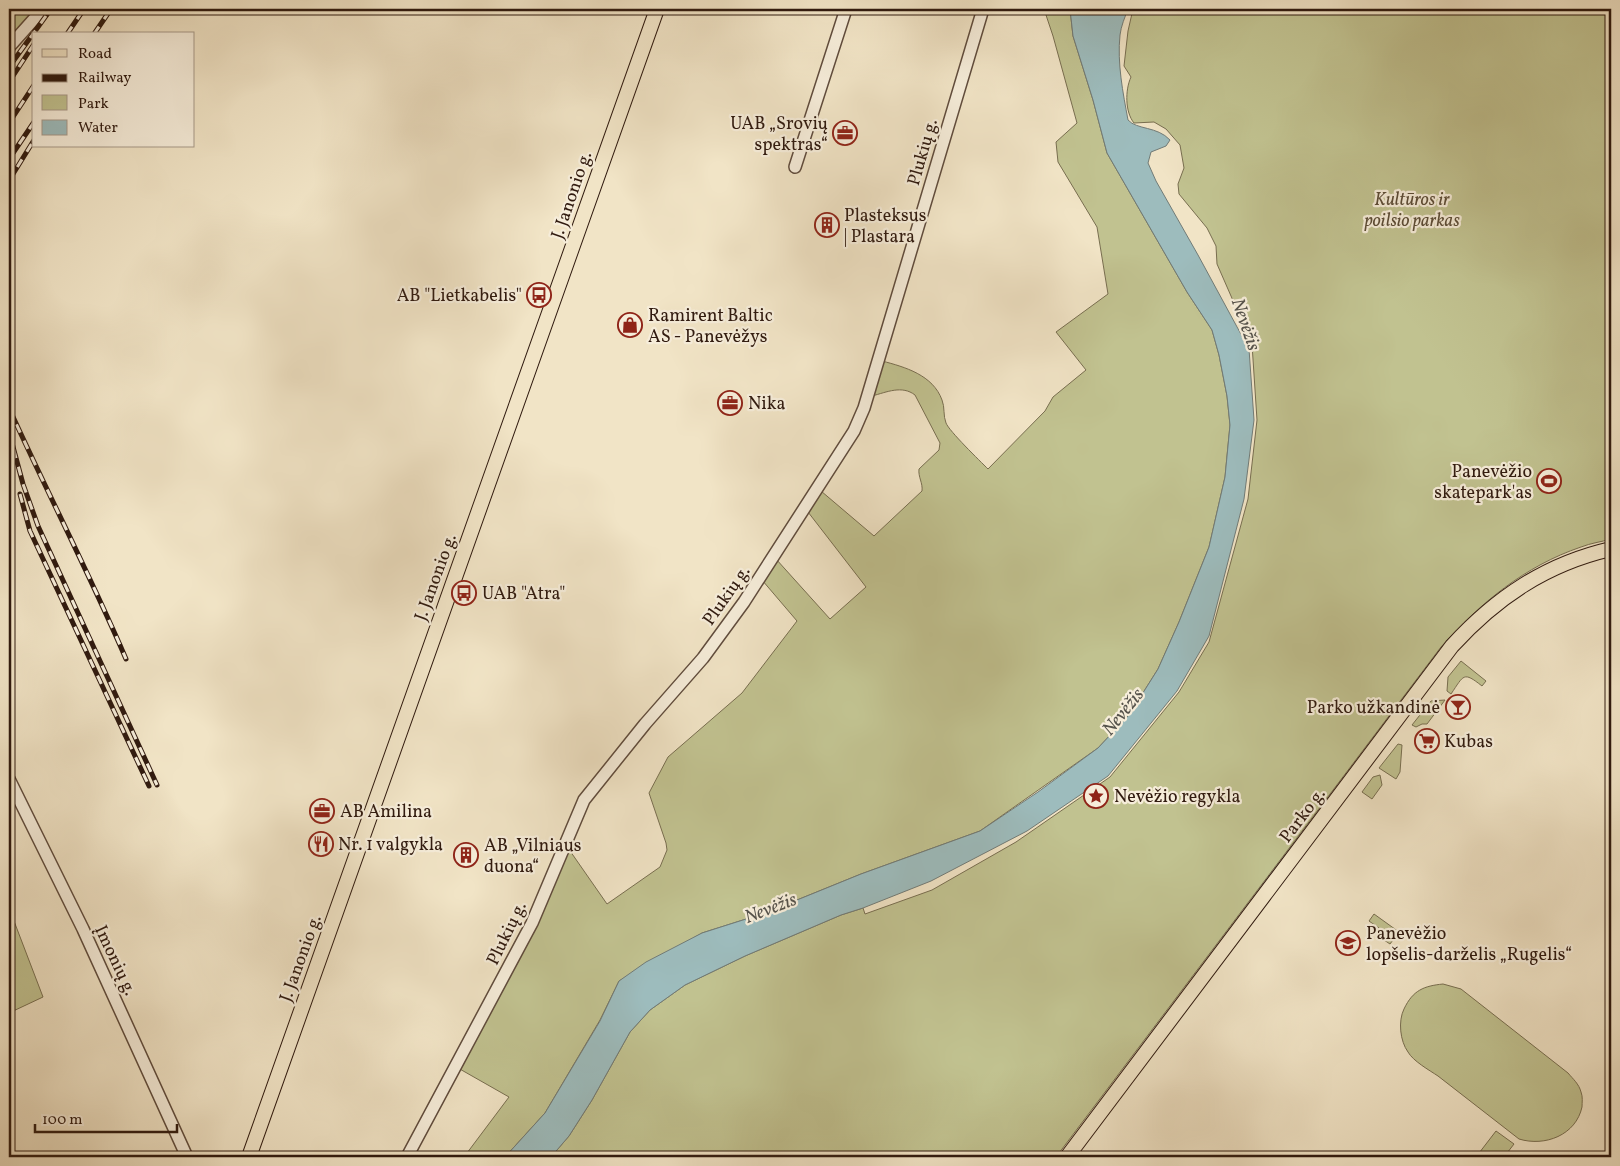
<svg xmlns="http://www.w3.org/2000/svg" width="1620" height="1166" viewBox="0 0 1620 1166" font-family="Vollkorn,serif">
<rect width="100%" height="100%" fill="#f1e4c6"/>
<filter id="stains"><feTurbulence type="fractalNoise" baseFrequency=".004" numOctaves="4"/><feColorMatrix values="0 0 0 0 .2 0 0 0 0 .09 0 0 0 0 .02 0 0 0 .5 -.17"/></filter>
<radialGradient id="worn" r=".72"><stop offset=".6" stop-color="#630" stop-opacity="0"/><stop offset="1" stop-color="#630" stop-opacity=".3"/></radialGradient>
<g fill="#c1c290" stroke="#786e50">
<path d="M9,9H46L9,58Z"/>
<path d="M1044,9H1070L1073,36L1093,100L1107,153L1187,292L1212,330L1219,355L1227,396L1230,425L1225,477L1209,547L1179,622L1158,669L1129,715L1098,748L980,831L861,874L765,913L702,933L619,981L600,1020L545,1113L505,1157H464L509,1097L458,1068L568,848L607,904L660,867L667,850L666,843L649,793L668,757L742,693L797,621L762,580L776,559L830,619L866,587L808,512L821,491L874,536L922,491C923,483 918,477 919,469L939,450L940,443L915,395C902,385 887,392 872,396L882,361C905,367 933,375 942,400C945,407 943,416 946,423C949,431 980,461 988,469L1045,411L1053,397L1086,370L1056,332L1108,294L1097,227L1058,162L1056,142L1077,123L1053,36Z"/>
<path d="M1133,9H1611V539C1601,542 1591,543 1581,547C1525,566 1480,603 1441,647L1056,1157H551L569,1136L592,1100L630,1032L650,1010L685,985L745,956L841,915L863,908L865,914L932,890L1016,842L1110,777L1179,692L1209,642L1248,499L1257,420L1252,344L1217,264L1216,246L1207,228L1179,194L1178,184L1184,168L1180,145L1166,129L1154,122L1134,123C1125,112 1125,90 1131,77L1124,66L1128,31Z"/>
<path d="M1461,661L1486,681L1482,686C1463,671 1464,675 1451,694L1447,691L1448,677Z"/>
<path d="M1445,700L1427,724H1422L1416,727L1412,725L1431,701Z"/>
<path d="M1398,744L1402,745L1400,772L1396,779L1379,768Z"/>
<path d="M1380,775L1382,785L1372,799L1362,792L1373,777Z"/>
<path d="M9,908L43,997L9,1013Z"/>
<path d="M1374,914L1399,932L1390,944L1375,934L1379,928L1369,921Z"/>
<path d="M1443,984L1461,989L1568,1073C1573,1079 1579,1084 1581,1092C1583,1097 1582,1102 1582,1107C1576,1135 1545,1147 1519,1139C1492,1118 1465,1097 1438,1076C1429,1070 1413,1061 1408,1052C1400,1041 1398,1021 1404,1009C1413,990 1424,986 1443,984Z"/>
<path d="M1496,1131L1514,1144L1504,1157H1476Z"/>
</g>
<path fill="#9dbcbd" stroke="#717b77" d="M1070,9H1128C1125,17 1121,26 1120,35C1117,63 1123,93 1128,120C1137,130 1157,126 1170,140L1166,146L1151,152L1148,163L1156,181L1198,255L1249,349L1254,420L1244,499L1209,636L1177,691L1108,776L1027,831L931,881L863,908L841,915L745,956L685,985L650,1010L630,1032L592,1100L569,1136L551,1157H505L545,1113L600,1021L619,981L646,962L702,933L765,913L861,874L980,831L1038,792L1098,748L1129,715L1158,669L1179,622L1209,547L1225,477L1230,425L1227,396L1219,355L1212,330L1187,292L1107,153L1093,100L1073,36Z"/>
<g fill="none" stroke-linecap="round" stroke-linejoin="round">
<defs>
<g id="minor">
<path d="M9,47L43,9"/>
<path d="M795,167L846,9"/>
<path d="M9,779L83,929L187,1157"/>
<path d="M407,1157L532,923L584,800L645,724L703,658L744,602L854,431L864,408L983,9"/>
</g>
<g id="major">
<path d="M249,1157L657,9"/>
<path d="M1067,1157L1452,646C1497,597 1546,564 1611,549"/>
</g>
</defs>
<use href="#minor" stroke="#604c3d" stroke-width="14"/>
<use href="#major" stroke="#301a0f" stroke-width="16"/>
<use href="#minor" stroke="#f6edda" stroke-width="11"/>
<use href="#major" stroke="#f1e4c6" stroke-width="14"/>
<defs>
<g id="rail">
<path d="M67,34L84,9"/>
<path d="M94,34L111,9"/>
<path d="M9,67L51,9"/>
<path d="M9,82L34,44"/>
<path d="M9,123L34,85"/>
<path d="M9,159L34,122"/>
<path d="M9,183L13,174L34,140"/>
<path d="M9,408C47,492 90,575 126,659"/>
<path d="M9,432L23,484L38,526L157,785"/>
<path d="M20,494L30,531L149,786"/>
<path d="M9,1148L13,1157"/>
</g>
</defs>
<use href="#rail" stroke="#301a0f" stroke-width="5"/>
<use href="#rail" stroke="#f6edda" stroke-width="3" stroke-dasharray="9" stroke-linecap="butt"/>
</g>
<defs>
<symbol id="office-ring" viewBox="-11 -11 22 22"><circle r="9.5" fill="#f6edda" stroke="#8f2418" stroke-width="1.5"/><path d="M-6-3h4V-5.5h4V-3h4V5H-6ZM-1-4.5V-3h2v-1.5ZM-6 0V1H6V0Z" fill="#8f2418"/></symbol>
<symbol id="building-ring" viewBox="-11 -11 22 22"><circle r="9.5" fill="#f6edda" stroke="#8f2418" stroke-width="1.5"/><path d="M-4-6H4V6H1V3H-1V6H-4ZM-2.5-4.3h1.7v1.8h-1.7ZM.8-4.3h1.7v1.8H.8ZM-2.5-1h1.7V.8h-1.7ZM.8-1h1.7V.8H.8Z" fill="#8f2418"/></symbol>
<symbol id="bus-ring" viewBox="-11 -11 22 22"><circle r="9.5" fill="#f6edda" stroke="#8f2418" stroke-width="1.5"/><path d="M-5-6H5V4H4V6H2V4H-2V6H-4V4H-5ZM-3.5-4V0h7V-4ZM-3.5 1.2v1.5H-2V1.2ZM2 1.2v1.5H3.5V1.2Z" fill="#8f2418"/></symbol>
<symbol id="shop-ring" viewBox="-11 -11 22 22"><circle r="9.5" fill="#f6edda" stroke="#8f2418" stroke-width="1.5"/><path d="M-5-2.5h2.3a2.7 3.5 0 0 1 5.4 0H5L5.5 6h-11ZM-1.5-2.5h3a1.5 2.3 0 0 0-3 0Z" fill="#8f2418"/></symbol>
<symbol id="stadium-ring" viewBox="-11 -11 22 22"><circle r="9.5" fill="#f6edda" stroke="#8f2418" stroke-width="1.5"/><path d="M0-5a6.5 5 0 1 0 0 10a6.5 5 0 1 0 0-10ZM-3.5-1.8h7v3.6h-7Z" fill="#8f2418"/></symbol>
<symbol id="bar-ring" viewBox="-11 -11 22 22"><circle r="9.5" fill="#f6edda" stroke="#8f2418" stroke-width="1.5"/><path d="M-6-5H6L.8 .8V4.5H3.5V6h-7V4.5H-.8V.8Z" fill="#8f2418"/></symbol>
<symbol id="supermarket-ring" viewBox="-11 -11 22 22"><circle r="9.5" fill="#f6edda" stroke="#8f2418" stroke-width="1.5"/><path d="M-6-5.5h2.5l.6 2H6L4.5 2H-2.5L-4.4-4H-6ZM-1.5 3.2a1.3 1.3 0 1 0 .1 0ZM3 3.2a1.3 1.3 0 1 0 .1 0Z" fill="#8f2418"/></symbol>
<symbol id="sight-ring" viewBox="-11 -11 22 22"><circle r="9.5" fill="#f6edda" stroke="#8f2418" stroke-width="1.5"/><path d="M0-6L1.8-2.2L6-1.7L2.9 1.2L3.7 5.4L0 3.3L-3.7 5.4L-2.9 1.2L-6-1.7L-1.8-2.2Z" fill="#8f2418"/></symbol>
<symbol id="restaurant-ring" viewBox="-11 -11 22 22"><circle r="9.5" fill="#f6edda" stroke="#8f2418" stroke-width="1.5"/><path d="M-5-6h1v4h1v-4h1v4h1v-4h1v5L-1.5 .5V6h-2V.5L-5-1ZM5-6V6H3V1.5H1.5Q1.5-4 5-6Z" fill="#8f2418"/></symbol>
<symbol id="school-ring" viewBox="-11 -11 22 22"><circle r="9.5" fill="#f6edda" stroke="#8f2418" stroke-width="1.5"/><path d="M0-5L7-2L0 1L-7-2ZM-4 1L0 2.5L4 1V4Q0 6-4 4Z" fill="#8f2418"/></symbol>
</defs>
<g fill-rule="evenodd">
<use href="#office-ring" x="831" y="119" width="28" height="28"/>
<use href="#building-ring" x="813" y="211" width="28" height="28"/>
<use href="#bus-ring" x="525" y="281" width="28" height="28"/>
<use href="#shop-ring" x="616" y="311" width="28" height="28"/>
<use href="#office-ring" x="716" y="389" width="28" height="28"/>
<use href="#stadium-ring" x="1535" y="467" width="28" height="28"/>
<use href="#bus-ring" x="450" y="579" width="28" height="28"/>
<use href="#bar-ring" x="1444" y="693" width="28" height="28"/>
<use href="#supermarket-ring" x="1413" y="727" width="28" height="28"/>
<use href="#sight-ring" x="1082" y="782" width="28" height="28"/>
<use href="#office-ring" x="308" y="797" width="28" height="28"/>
<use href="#restaurant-ring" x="307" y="830" width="28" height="28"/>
<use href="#building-ring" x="452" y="841" width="28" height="28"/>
<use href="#school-ring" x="1334" y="929" width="28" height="28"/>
</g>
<g text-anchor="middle" stroke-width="4.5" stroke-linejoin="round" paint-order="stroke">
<g font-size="18" fill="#301a0f" stroke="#f6edda" text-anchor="start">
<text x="828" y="129" text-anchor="end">UAB „Srovių<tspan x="828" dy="21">spektras“</tspan></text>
<text x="844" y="221">Plasteksus<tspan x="844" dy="21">| Plastara</tspan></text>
<text x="522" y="301" text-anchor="end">AB "Lietkabelis"</text>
<text x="648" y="321">Ramirent Baltic<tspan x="648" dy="21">AS - Panevėžys</tspan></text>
<text x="748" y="409">Nika</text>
<text x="1532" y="477" text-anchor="end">Panevėžio<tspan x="1532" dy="21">skatepark'as</tspan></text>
<text x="482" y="599">UAB "Atra"</text>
<text x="1440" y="713" text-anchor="end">Parko užkandinė</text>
<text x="1444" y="747">Kubas</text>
<text x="1114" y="802">Nevėžio regykla</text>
<text x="340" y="817">AB Amilina</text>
<text x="338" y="850">Nr. 1 valgykla</text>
<text x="484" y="851">AB „Vilniaus<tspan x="484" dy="21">duona“</tspan></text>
<text x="1366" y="939">Panevėžio<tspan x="1366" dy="21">lopšelis-darželis „Rugelis“</tspan></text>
</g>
<g font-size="18" fill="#301a0f" stroke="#f6edda">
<text transform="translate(922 152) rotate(-74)" y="6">Plukių g.</text>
<text transform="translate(571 195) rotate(-71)" y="6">J. Janonio g.</text>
<text transform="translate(435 577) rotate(-70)" y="6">J. Janonio g.</text>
<text transform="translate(726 595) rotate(-55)" y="6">Plukių g.</text>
<text transform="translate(1302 815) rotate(-53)" y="6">Parko g.</text>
<text transform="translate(506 933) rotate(-64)" y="6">Plukių g.</text>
<text transform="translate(300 958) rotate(-70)" y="6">J. Janonio g.</text>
<text transform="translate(116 960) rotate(65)" y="6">Įmonių g.</text>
</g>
<g font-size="18" font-style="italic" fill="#5c4c36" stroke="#f6edda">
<text x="1412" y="205">Kultūros ir<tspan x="1412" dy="21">poilsio parkas</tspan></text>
</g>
<g font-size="19" font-style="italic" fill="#56534c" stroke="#f6edda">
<text transform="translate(1247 324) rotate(71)" y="7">Nevėžis</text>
<text transform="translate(1122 711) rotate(-51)" y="7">Nevėžis</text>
<text transform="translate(770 907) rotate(-21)" y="7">Nevėžis</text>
</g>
</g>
<rect width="1620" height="1166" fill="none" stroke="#f1e4c6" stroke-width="30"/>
<rect x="10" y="10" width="1600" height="1146" fill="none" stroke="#301a0f" stroke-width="2.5"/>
<rect x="15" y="15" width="1590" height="1136" fill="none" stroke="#301a0f"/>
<rect x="32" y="32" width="162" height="115" fill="#f6edda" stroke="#a79989"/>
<rect x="42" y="49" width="25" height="8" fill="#f1e4c6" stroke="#a79989"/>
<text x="78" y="58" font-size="15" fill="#301a0f">Road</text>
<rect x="42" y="74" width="25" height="8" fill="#301a0f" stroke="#a79989"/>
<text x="78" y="82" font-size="15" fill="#301a0f">Railway</text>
<rect x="42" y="95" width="25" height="15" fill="#c1c290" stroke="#a79989"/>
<text x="78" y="108" font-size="15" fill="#301a0f">Park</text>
<rect x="42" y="120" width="25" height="15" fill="#9dbcbd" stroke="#a79989"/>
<text x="78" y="132" font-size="15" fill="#301a0f">Water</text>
<path d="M35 1124v8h142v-8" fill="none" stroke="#301a0f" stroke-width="2.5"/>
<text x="42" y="1124" font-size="15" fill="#301a0f" stroke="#f6edda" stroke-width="4" paint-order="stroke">100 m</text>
<rect width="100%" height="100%" filter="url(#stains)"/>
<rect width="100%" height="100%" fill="url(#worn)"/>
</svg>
